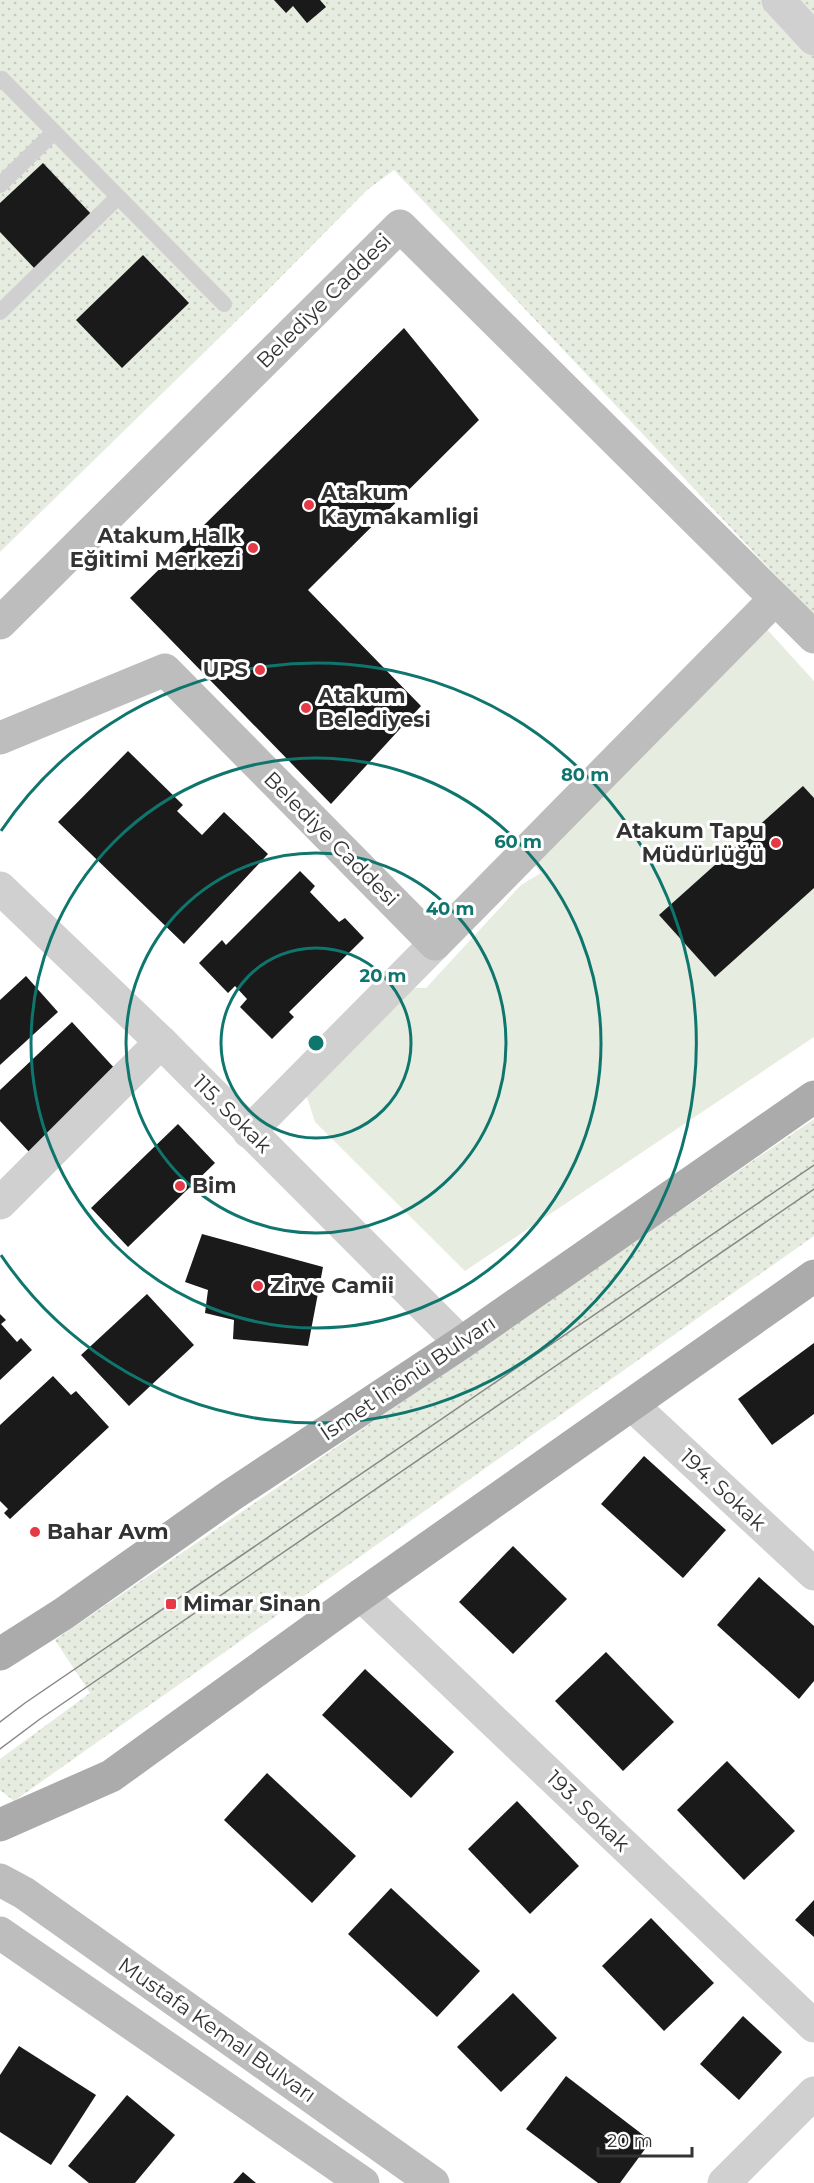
<svg xmlns="http://www.w3.org/2000/svg" width="814" height="2183" viewBox="0 0 814 2183" font-family="Montserrat,sans-serif">
<defs>
<pattern id="grass-dots" width="8" height="8" patternUnits="userSpaceOnUse" patternTransform="scale(1.5)"><rect width="8" height="8" fill="#e6ecdf"/><path d="M2 2h.1M6 6h.1" fill="none" stroke="#c6cbc0" stroke-width="1.8" stroke-linecap="round"/></pattern>
</defs>
<rect width="100%" height="100%" fill="#fff"/>
<g fill="url(#grass-dots)">
<path d="M0,0H814V616L394,170L367,190L263,295L0,552Z"/>
<path d="M814,1119V1236L14,1801L0,1790V1759L90,1693L55,1640Z"/>
</g>
<path fill="#e6ecdf" d="M764,626L814,681V1037L465,1271L315,1122L305,1091L409,988H426L521,885L541,873L530,859Z"/>
<g fill="#1a1a1a">
<path d="M274,0H320L326,7L307,23L293,6L286,13Z"/>
<path d="M43,163L93,216L36,270L0,232V203Z"/>
<path d="M143,255L189,303L122,368L76,320Z"/>
<path d="M404,328L479,420L308,590L421,706L331,804L130,598Z"/>
<path d="M128,751L183,805L177,811L202,835L224,812L268,854L184,944L58,822Z"/>
<path d="M803,786L814,798V888L715,977L659,915Z"/>
<path d="M300,871L315,886L310,892L339,922L345,918L364,938L289,1012L294,1017L272,1039L240,1007L247,999L235,986L228,993L199,963L222,940L226,945Z"/>
<path d="M26,976L58,1012L0,1065V1000Z"/>
<path d="M72,1022L117,1071L31,1154L0,1121V1090Z"/>
<path d="M178,1124L215,1163L128,1247L91,1208Z"/>
<path d="M202,1234L323,1267L308,1346L233,1339L234,1320L205,1313L208,1290L185,1282Z"/>
<path d="M147,1294L194,1345L129,1406L81,1355Z"/>
<path d="M0,1314L6,1320L1,1324L17,1342L21,1338L32,1350L0,1380Z"/>
<path d="M814,1343V1414L772,1445L738,1399Z"/>
<path d="M53,1376L71,1395L76,1391L109,1427L10,1519L4,1513L8,1509L0,1501V1425Z"/>
<path d="M644,1456L726,1530L683,1578L601,1504Z"/>
<path d="M513,1546L567,1599L513,1654L459,1602Z"/>
<path d="M759,1577L814,1626V1681L799,1699L717,1625Z"/>
<path d="M606,1652L674,1722L623,1771L555,1701Z"/>
<path d="M365,1669L454,1752L411,1798L322,1715Z"/>
<path d="M727,1761L795,1831L744,1880L677,1810Z"/>
<path d="M267,1773L356,1856L312,1903L224,1820Z"/>
<path d="M517,1801L579,1866L530,1914L468,1849Z"/>
<path d="M391,1888L480,1971L437,2017L348,1934Z"/>
<path d="M814,1900V1937L795,1920Z"/>
<path d="M651,1918L714,1983L664,2031L602,1966Z"/>
<path d="M513,1993L557,2038L501,2092L457,2047Z"/>
<path d="M743,2016L782,2052L739,2100L700,2064Z"/>
<path d="M19,2046L96,2095L51,2165L0,2132V2075Z"/>
<path d="M566,2076L651,2141L620,2183H598L526,2129Z"/>
<path d="M127,2095L175,2135L135,2183H89L68,2166Z"/>
<path d="M243,2172L256,2183H233Z"/>
</g>
<g fill="none" stroke-linecap="round" stroke-linejoin="round">
<g stroke="#d0d0d0" stroke-width="16">
<path d="M0,82L2,79L224,304"/>
<path d="M0,185L54,132"/>
<path d="M0,312L118,197"/>
</g>
<g stroke="#d0d0d0" stroke-width="33">
<path d="M778,0L814,39"/>
<path d="M0,888L161,1042L461,1343"/>
<path d="M249,1132L435,944"/>
<path d="M0,1203L161,1042"/>
<path d="M632,1405L814,1574"/>
<path d="M361,1595L814,2026"/>
<path d="M724,2183L814,2093"/>
</g>
<g stroke="#bdbdbd" stroke-width="33">
<path d="M0,623L400,226L814,637"/>
<path d="M0,738L165,670L435,944L775,599"/>
<path d="M0,1880L24,1893L433,2183"/>
<path d="M0,1933L363,2183"/>
</g>
<g stroke="#ababab" stroke-width="33">
<path d="M0,1654L63,1614L230,1496L461,1343L814,1097"/>
<path d="M0,1825L111,1776L361,1595L814,1276"/>
</g>
<g stroke="#888" stroke-width="1.5">
<path d="M0,1722L25,1703L814,1165"/>
<path d="M0,1749L40,1719L814,1189"/>
</g>
</g>
<g fill="none" stroke="#0f766e" stroke-width="3">
<circle cx="316" cy="1043" r="95"/>
<circle cx="316" cy="1043" r="190"/>
<circle cx="316" cy="1043" r="285"/>
<path d="M1 831A380 380 0 1 1 1 1255"/>
</g>
<g fill="#e63946" stroke="#fff" stroke-width="2">
<circle cx="309" cy="505" r="6"/>
<circle cx="253" cy="548" r="6"/>
<circle cx="260" cy="670" r="6"/>
<circle cx="306" cy="708" r="6"/>
<circle cx="776" cy="843" r="6"/>
<circle cx="180" cy="1186" r="6"/>
<circle cx="258" cy="1286" r="6"/>
<circle cx="35" cy="1532" r="6"/>
<rect x="165" y="1598" width="12" height="12" rx="3"/>
</g>
<g text-anchor="middle" stroke-width="6" stroke-linejoin="round" paint-order="stroke">
<g font-size="21" fill="#333" stroke="#fff">
<text transform="translate(324 301) rotate(-45)" y="7">Belediye Caddesi</text>
<text transform="translate(331 839) rotate(45)" y="7">Belediye Caddesi</text>
<text transform="translate(232 1114) rotate(45)" y="7">115. Sokak</text>
<text transform="translate(408 1378) rotate(-34)" y="7">İsmet İnönü Bulvarı</text>
<text transform="translate(723 1490) rotate(43)" y="7">194. Sokak</text>
<text transform="translate(588 1811) rotate(44)" y="7">193. Sokak</text>
<text transform="translate(217 2030) rotate(35)" y="7">Mustafa Kemal Bulvarı</text>
</g>
<g font-size="21" font-weight="bold" fill="#333" stroke="#fff" text-anchor="start">
<text x="321" y="500">Atakum<tspan x="321" dy="24">Kaymakamligi</tspan></text>
<text x="241" y="543" text-anchor="end">Atakum Halk<tspan x="241" dy="24">Eğitimi Merkezi</tspan></text>
<text x="248" y="677" text-anchor="end">UPS</text>
<text x="318" y="703">Atakum<tspan x="318" dy="24">Belediyesi</tspan></text>
<text x="764" y="838" text-anchor="end">Atakum Tapu<tspan x="764" dy="24">Müdürlüğü</tspan></text>
<text x="192" y="1193">Bim</text>
<text x="270" y="1293">Zirve Camii</text>
<text x="47" y="1539">Bahar Avm</text>
<text x="183" y="1611">Mimar Sinan</text>
</g>
</g>
<circle cx="316" cy="1043" r="9" fill="#0f766e" stroke="#fff" stroke-width="3"/>
<g font-size="18" text-anchor="middle" font-weight="bold" fill="#0f766e" stroke="#fff" stroke-width="6" stroke-linejoin="round" paint-order="stroke">
<text x="585" y="781">80 m</text>
<text x="518" y="848">60 m</text>
<text x="450" y="915">40 m</text>
<text x="383" y="982">20 m</text>
</g>
<path d="M598 2147v9h94v-9" fill="none" stroke="#333333" stroke-width="3"/>
<text x="607" y="2147" font-size="18" fill="#333333" stroke="#ffffff" stroke-width="4.5" paint-order="stroke">20 m</text>
</svg>
